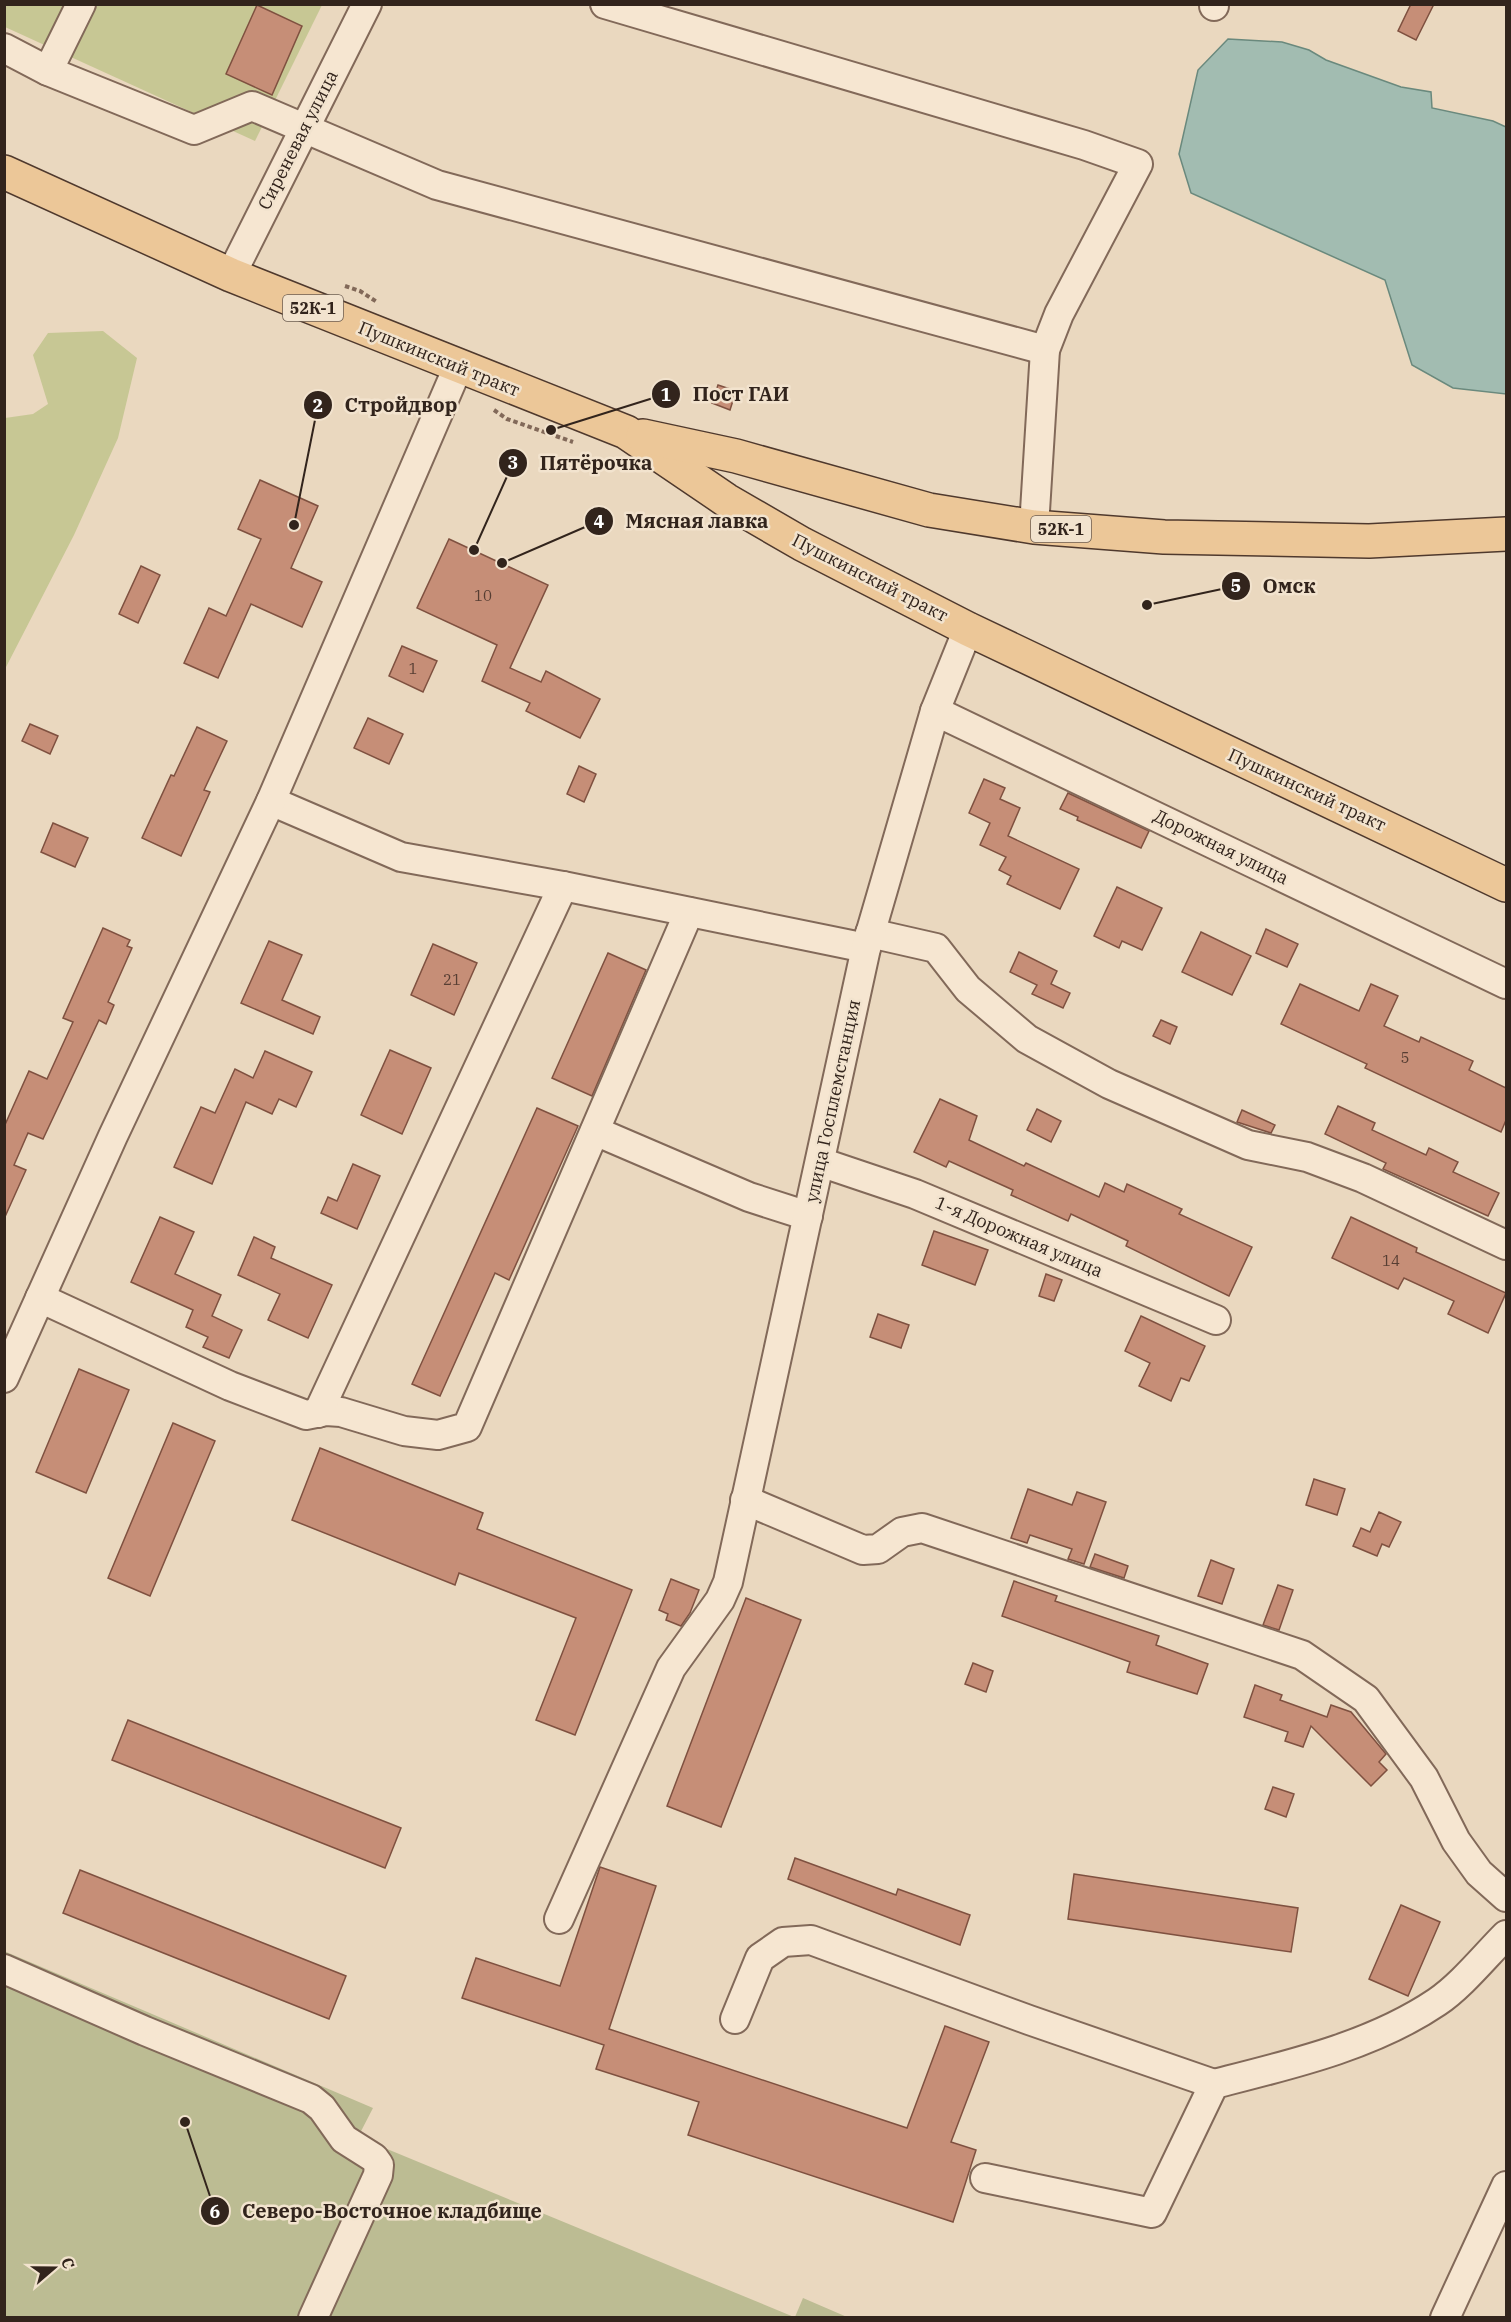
<svg xmlns="http://www.w3.org/2000/svg" width="1511" height="2322" viewBox="0 0 1511 2322" font-family="'IBM Plex Serif',serif">
<rect width="100%" height="100%" fill="#ead8bf"/>
<g fill="#c7c794">
<path d="M5,5H322L255,141L5,27Z"/>
<path d="M103,331L137,358L118,438L74,535L5,669V418L33,414L48,404L33,355L48,333Z"/>
</g>
<g fill="#bcbc93">
<path d="M4,1951L373,2108L358,2137L794,2317H5Z"/>
<path d="M803,2298L847,2317H795Z"/>
</g>
<path fill="#a2bcb1" stroke="#6a897d" stroke-width="1.5" d="M1228,39L1282,42L1309,50L1326,60L1401,87L1431,92L1432,108L1493,121L1506,127V394L1453,388L1412,365L1385,280L1191,193L1179,154L1198,70Z"/>
<g fill="#c68e77" stroke="#7f5140" stroke-width="1.5">
<path d="M1411,4H1434L1416,40L1398,31Z"/>
<path d="M257,5L302,26L272,95L226,74Z"/>
<path d="M718,385L736,391L730,410L712,403Z"/>
<path d="M260,480L318,506L291,568L322,582L302,627L251,604L218,678L184,663L209,608L226,616L261,539L238,529Z"/>
<path d="M449,539L548,585L510,668L541,682L546,671L600,699L580,738L526,711L530,703L482,681L497,645L417,608Z"/>
<path d="M141,566L160,575L138,623L119,614Z"/>
<path d="M402,646L437,661L423,692L389,676Z"/>
<path d="M368,718L403,734L389,764L354,748Z"/>
<path d="M30,724L58,736L50,754L22,741Z"/>
<path d="M197,727L227,741L204,790L210,792L181,856L142,838L171,775L174,776Z"/>
<path d="M579,766L596,774L584,802L567,794Z"/>
<path d="M984,779L1005,788L1000,799L1020,808L1008,836L1079,869L1060,909L1007,884L1011,876L999,870L1006,857L980,845L990,823L969,813Z"/>
<path d="M1068,793L1149,831L1141,848L1077,820L1078,817L1060,809Z"/>
<path d="M53,823L88,838L75,867L41,852Z"/>
<path d="M1117,887L1162,908L1142,950L1122,941L1119,948L1094,936Z"/>
<path d="M103,928L130,940L127,946L132,948L108,1002L114,1005L106,1024L99,1020L43,1139L28,1133L14,1165L26,1170L4,1219V1127L29,1071L47,1079L73,1022L63,1018Z"/>
<path d="M1266,929L1298,944L1287,967L1256,953Z"/>
<path d="M1201,932L1251,956L1232,995L1182,972Z"/>
<path d="M269,941L302,955L282,1000L320,1017L313,1034L241,1003Z"/>
<path d="M433,944L477,963L454,1015L411,995Z"/>
<path d="M1019,952L1057,971L1051,984L1070,993L1063,1008L1032,994L1037,985L1010,972Z"/>
<path d="M608,953L646,970L592,1096L552,1078Z"/>
<path d="M1300,984L1359,1011L1371,984L1398,996L1384,1026L1419,1042L1421,1037L1473,1061L1469,1070L1506,1088V1120L1501,1132L1365,1068L1367,1064L1281,1024Z"/>
<path d="M1161,1020L1177,1027L1170,1044L1153,1036Z"/>
<path d="M390,1050L431,1068L402,1134L361,1115Z"/>
<path d="M265,1051L312,1072L296,1107L279,1099L272,1114L246,1102L212,1184L174,1167L201,1107L215,1113L235,1069L253,1078Z"/>
<path d="M940,1099L977,1116L969,1140L1024,1166L1026,1163L1099,1197L1105,1183L1124,1192L1127,1184L1182,1209L1179,1214L1252,1247L1229,1296L1126,1246L1128,1241L1071,1214L1068,1221L1011,1195L1013,1190L949,1161L946,1167L914,1152Z"/>
<path d="M1338,1106L1375,1123L1372,1130L1426,1155L1429,1148L1458,1162L1453,1172L1499,1193L1488,1216L1383,1169L1386,1163L1325,1134Z"/>
<path d="M537,1108L578,1126L509,1280L495,1273L440,1396L412,1384Z"/>
<path d="M1037,1109L1061,1121L1051,1142L1027,1130Z"/>
<path d="M1242,1110L1275,1125L1271,1133L1237,1122Z"/>
<path d="M353,1164L380,1176L357,1229L321,1213L328,1197L337,1201Z"/>
<path d="M160,1217L194,1232L175,1274L221,1295L212,1316L242,1330L229,1358L203,1347L208,1337L186,1327L193,1310L131,1282Z"/>
<path d="M1351,1217L1417,1248L1416,1252L1506,1293L1488,1333L1448,1314L1454,1301L1404,1278L1398,1289L1332,1258Z"/>
<path d="M934,1231L988,1250L975,1285L922,1265Z"/>
<path d="M254,1237L275,1247L271,1258L332,1285L308,1338L268,1320L280,1294L238,1275Z"/>
<path d="M1046,1274L1062,1280L1054,1301L1039,1296Z"/>
<path d="M878,1314L909,1325L901,1348L870,1337Z"/>
<path d="M1141,1316L1205,1346L1189,1381L1181,1378L1171,1401L1139,1386L1150,1363L1125,1351Z"/>
<path d="M79,1369L129,1390L86,1493L36,1472Z"/>
<path d="M173,1423L215,1441L150,1596L108,1578Z"/>
<path d="M320,1448L483,1513L477,1529L632,1590L575,1735L536,1720L576,1618L459,1573L455,1585L292,1520Z"/>
<path d="M1314,1479L1345,1489L1337,1515L1306,1505Z"/>
<path d="M1028,1489L1072,1505L1077,1492L1106,1502L1084,1564L1068,1559L1072,1549L1030,1535L1027,1543L1011,1538Z"/>
<path d="M1379,1512L1401,1522L1389,1547L1382,1544L1377,1556L1353,1546L1361,1528L1370,1532Z"/>
<path d="M1095,1554L1128,1566L1124,1578L1090,1567Z"/>
<path d="M1211,1560L1234,1569L1222,1604L1198,1596Z"/>
<path d="M671,1579L699,1590L690,1613L681,1626L666,1620L668,1614L659,1610Z"/>
<path d="M1014,1581L1057,1596L1055,1601L1159,1636L1156,1645L1208,1664L1197,1694L1127,1672L1130,1662L1002,1616Z"/>
<path d="M1278,1585L1293,1590L1279,1630L1263,1625Z"/>
<path d="M746,1598L801,1620L721,1827L667,1806Z"/>
<path d="M973,1663L993,1671L986,1692L965,1684Z"/>
<path d="M1255,1685L1282,1695L1280,1700L1327,1717L1331,1705L1351,1712L1386,1754L1379,1762L1387,1770L1371,1786L1311,1726L1303,1747L1285,1741L1288,1732L1244,1717Z"/>
<path d="M128,1720L401,1828L385,1868L112,1760Z"/>
<path d="M1273,1787L1294,1794L1286,1817L1265,1809Z"/>
<path d="M795,1858L896,1895L898,1889L970,1915L960,1945L788,1879Z"/>
<path d="M600,1867L656,1886L609,2029L907,2128L945,2026L989,2042L951,2142L976,2150L953,2222L688,2135L699,2102L596,2069L604,2045L462,1998L476,1958L560,1986Z"/>
<path d="M80,1870L346,1976L329,2019L63,1913Z"/>
<path d="M1074,1874L1298,1908L1291,1952L1068,1919Z"/>
<path d="M1401,1905L1440,1922L1408,1996L1369,1979Z"/>
</g>
<g fill="none" stroke-linecap="round" stroke-linejoin="round">
<defs>
<g id="minor">
<path d="M605,4L1084,145L1138,164L1059,314L1045,350L1034,527"/>
<path d="M1214,6V4"/>
<path d="M4,48L48,71L194,130L252,106L437,185L1045,350"/>
<path d="M48,71L81,4"/>
<path d="M231,275L367,4"/>
<path d="M935,711L1506,984"/>
<path d="M271,801L401,857L563,886L866,948"/>
<path d="M870,933L936,948L968,989L1027,1039L1109,1084L1248,1145L1307,1157L1363,1178L1506,1245"/>
<path d="M595,1131L749,1197L808,1216"/>
<path d="M820,1162L915,1194L1216,1320"/>
<path d="M40,1298L230,1386L306,1415L326,1411L341,1412L404,1431L438,1435L467,1427L689,912"/>
<path d="M4,1378L113,1136L271,801L458,367"/>
<path d="M318,1413L563,886"/>
<path d="M745,1500L863,1550L878,1549L902,1532L922,1528L1302,1655L1366,1699L1424,1778L1456,1841L1479,1873L1506,1897"/>
<path d="M559,1919L671,1668L720,1600L728,1582L866,948L935,711L968,629"/>
<path d="M4,1969L145,2031L311,2099L322,2108L344,2139L374,2158L379,2165L378,2175L313,2318"/>
<path d="M735,2019L760,1958L783,1942L811,1940L1029,2020L1214,2084"/>
<path d="M985,2178L1152,2213L1214,2084C1289,2065 1372,2046 1437,2002C1461,1986 1485,1956 1506,1935"/>
<path d="M1445,2318L1506,2186"/>
</g>
<g id="major">
<path d="M4,172L231,275L626,432L726,500L802,544L968,629L1506,885"/>
<path d="M643,436L736,456L929,510L1034,527L1164,537L1369,541L1506,534"/>
</g>
</defs>
<use href="#minor" stroke="#826959" stroke-width="32"/>
<use href="#major" stroke="#4f392d" stroke-width="36"/>
<g stroke="#826959" stroke-width="4" stroke-dasharray="4.5 3" stroke-linecap="butt">
<path d="M345,286L360,291L377,302"/>
<path d="M494,410L507,419L573,442"/>
</g>
<use href="#minor" stroke="#f6e6d1" stroke-width="28"/>
<use href="#major" stroke="#ecc798" stroke-width="33"/>
</g>
<g text-anchor="middle" stroke-width="5" stroke-linejoin="round" paint-order="stroke">
<g font-size="15" fill="#573e33">
<text x="483" y="601">10</text>
<text x="413" y="674">1</text>
<text x="452" y="985">21</text>
<text x="1405" y="1063">5</text>
<text x="1391" y="1266">14</text>
</g>
<g fill="#f2e3ce" stroke="#6c5d51" stroke-width="1.5">
<rect x="283" y="295" width="60" height="26" rx="4.5"/>
<rect x="1031" y="516" width="60" height="26" rx="4.5"/>
</g>
<g font-size="16" font-weight="bold" fill="#32241c">
<text x="313" y="314">52К-1</text>
<text x="1061" y="535">52К-1</text>
</g>
<g font-size="18" fill="#32241c" stroke="#f2e3ce">
<text transform="translate(298 140) rotate(-63)" y="6">Сиреневая улица</text>
<text transform="translate(439 359) rotate(22)" y="6">Пушкинский тракт</text>
<text transform="translate(870 578) rotate(27)" y="6">Пушкинский тракт</text>
<text transform="translate(1307 790) rotate(25)" y="6">Пушкинский тракт</text>
<text transform="translate(1221 847) rotate(26)" y="6">Дорожная улица</text>
<text transform="translate(833 1101) rotate(-78)" y="6">улица Госплемстанция</text>
<text transform="translate(1019 1237) rotate(23)" y="6">1-я Дорожная улица</text>
</g>
</g>
<path fill="none" stroke="#32241c" stroke-width="2" d="M551 430L666 394M294 525L318 405M474 550L513 463M502 563L599 521M1147 605L1236 586M185 2122L215 2211"/>
<g fill="#32241c" stroke="#f2e3ce" stroke-width="2">
<circle cx="551" cy="430" r="6"/>
<circle cx="294" cy="525" r="6"/>
<circle cx="474" cy="550" r="6"/>
<circle cx="502" cy="563" r="6"/>
<circle cx="1147" cy="605" r="6"/>
<circle cx="185" cy="2122" r="6"/>
<circle cx="666" cy="394" r="15"/>
<circle cx="318" cy="405" r="15"/>
<circle cx="513" cy="463" r="15"/>
<circle cx="599" cy="521" r="15"/>
<circle cx="1236" cy="586" r="15"/>
<circle cx="215" cy="2211" r="15"/>
</g>
<g font-size="18" text-anchor="middle" font-weight="bold" fill="#fff">
<text x="666" y="401">1</text>
<text x="318" y="412">2</text>
<text x="513" y="469">3</text>
<text x="599" y="528">4</text>
<text x="1236" y="592">5</text>
<text x="215" y="2218">6</text>
</g>
<g font-size="20" text-anchor="middle" font-weight="bold" fill="#32241c" stroke="#f2e3ce" stroke-width="5" stroke-linejoin="round" paint-order="stroke">
<text x="741" y="401">Пост ГАИ</text>
<text x="401" y="412">Стройдвор</text>
<text x="596" y="470">Пятёрочка</text>
<text x="697" y="528">Мясная лавка</text>
<text x="1289" y="593">Омск</text>
<text x="392" y="2218">Северо-Восточное кладбище</text>
</g>
<rect width="1511" height="2322" fill="none" stroke="#32241c" stroke-width="12"/>
<g transform="translate(54 2268) rotate(70)" stroke="#f2e3ce" stroke-width="4.5" paint-order="stroke">
<path d="M0-4.5L10 22L0 15L-10 22Z" fill="#32241c"/>
<text y="-9" font-size="16" font-weight="bold" text-anchor="middle" fill="#32241c">С</text>
</g>
</svg>
